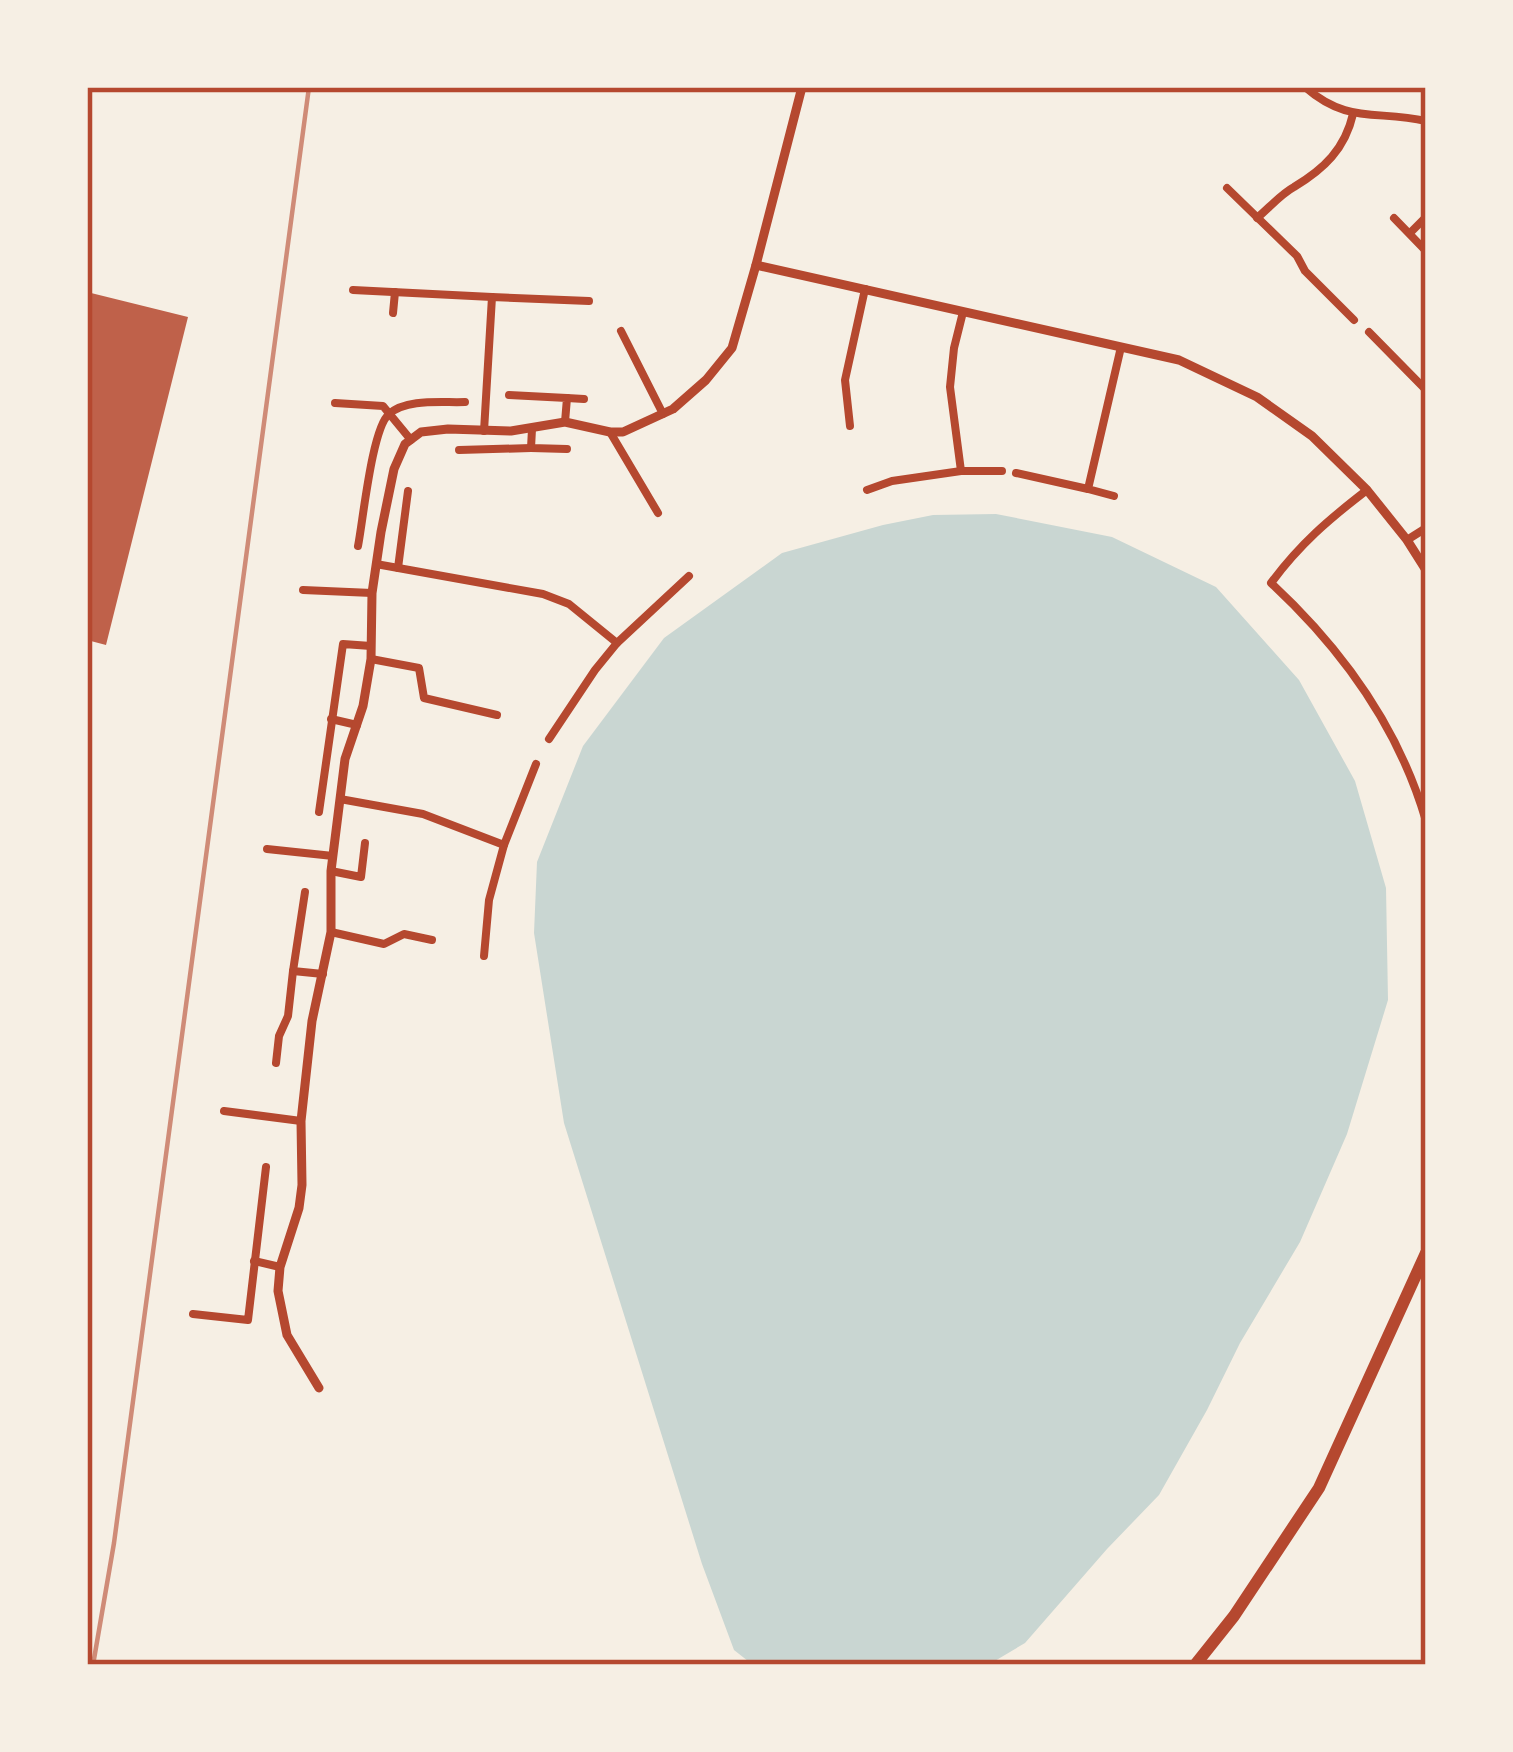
<svg xmlns="http://www.w3.org/2000/svg" width="1513" height="1752" viewBox="0 0 1513 1752" font-family="'Noto Sans',sans-serif">
<rect width="100%" height="100%" fill="#f6efe4"/>
<path fill="#c9d6d2" d="M996,514L1112,537L1216,587L1299,680L1355,781L1386,888L1388,1000L1347,1134L1300,1242L1240,1343L1207,1410L1159,1495L1107,1549L1025,1643L988,1665H753L734,1650L702,1564L564,1123L534,933L537,862L583,746L664,638L782,553L883,525L933,515Z"/>
<path fill="#bf614a" d="M87,292L188,317L106,645L87,640Z"/>
<g fill="none" stroke-linecap="round" stroke-linejoin="round">
<g stroke="#b5482f" stroke-width="8">
<path d="M1305,87C1347,124 1376,110 1426,121"/>
<path d="M1227,188L1297,256L1305,271L1354,320"/>
<path d="M1257,218C1269,208 1281,194 1294,187C1324,169 1345,149 1353,114"/>
<path d="M1394,218L1426,251"/>
<path d="M1410,233L1426,217"/>
<path d="M353,290L492,297"/>
<path d="M963,312L954,348L950,387L961,471H1002"/>
<path d="M393,313L395,292"/>
<path d="M621,331L663,414"/>
<path d="M1369,332L1426,390"/>
<path d="M509,395L567,398L565,422"/>
<path d="M567,398L584,399"/>
<path d="M335,403L383,406L411,440"/>
<path d="M850,426L845,380L865,289"/>
<path d="M532,429L531,448L567,449"/>
<path d="M484,431L492,297L589,301"/>
<path d="M610,432L658,513"/>
<path d="M459,450L531,448"/>
<path d="M1016,473L1088,489"/>
<path d="M867,490L892,481L961,471"/>
<path d="M1367,490C1328,520 1300,544 1271,583C1341,648 1399,728 1426,821"/>
<path d="M1114,496L1088,489L1121,347"/>
<path d="M1407,540L1426,528"/>
<path d="M358,546C363,521 372,428 389,414C407,398 443,403 465,402"/>
<path d="M376,564L543,594L569,604L617,643L689,576"/>
<path d="M398,568L408,491"/>
<path d="M303,590L372,593"/>
<path d="M371,659L419,668L424,698L497,715"/>
<path d="M331,719L357,725"/>
<path d="M549,739L595,670L617,643"/>
<path d="M340,799L423,814L504,845L536,764"/>
<path d="M319,812L343,644L371,646"/>
<path d="M267,849L333,856"/>
<path d="M331,871L361,877L365,843"/>
<path d="M305,892L293,971L323,974"/>
<path d="M331,932L384,944L404,934L432,940"/>
<path d="M484,956L489,900L504,845"/>
<path d="M276,1063L279,1036L288,1016L293,971"/>
<path d="M224,1111L301,1121"/>
<path d="M254,1261L280,1267"/>
<path d="M193,1314L248,1320L266,1167"/>
</g>
<g stroke="#b5482f" stroke-width="9">
<path d="M756,265L1179,360L1257,397L1312,436L1367,490L1407,540L1426,570"/>
<path d="M319,1388L287,1335L278,1291L280,1267L299,1208L302,1185L301,1121L312,1021L331,932V871L345,759L363,706L371,659L372,593L381,532L394,469L405,444L421,432L448,429L511,431L565,422L610,432H623L673,409L706,380L732,348L756,265L802,87"/>
</g>
<path stroke="#b5482f" stroke-width="12" d="M1195,1665L1234,1616L1319,1488L1426,1253"/>
<path stroke="#cf8b77" stroke-width="4.5" d="M93,1665L114,1543L309,87"/>
</g>
<rect width="1513" height="1752" fill="none" stroke="#f6efe4" stroke-width="180"/>
<rect x="90" y="90" width="1333" height="1572" fill="none" stroke="#b5482f" stroke-width="4.5"/>
</svg>
